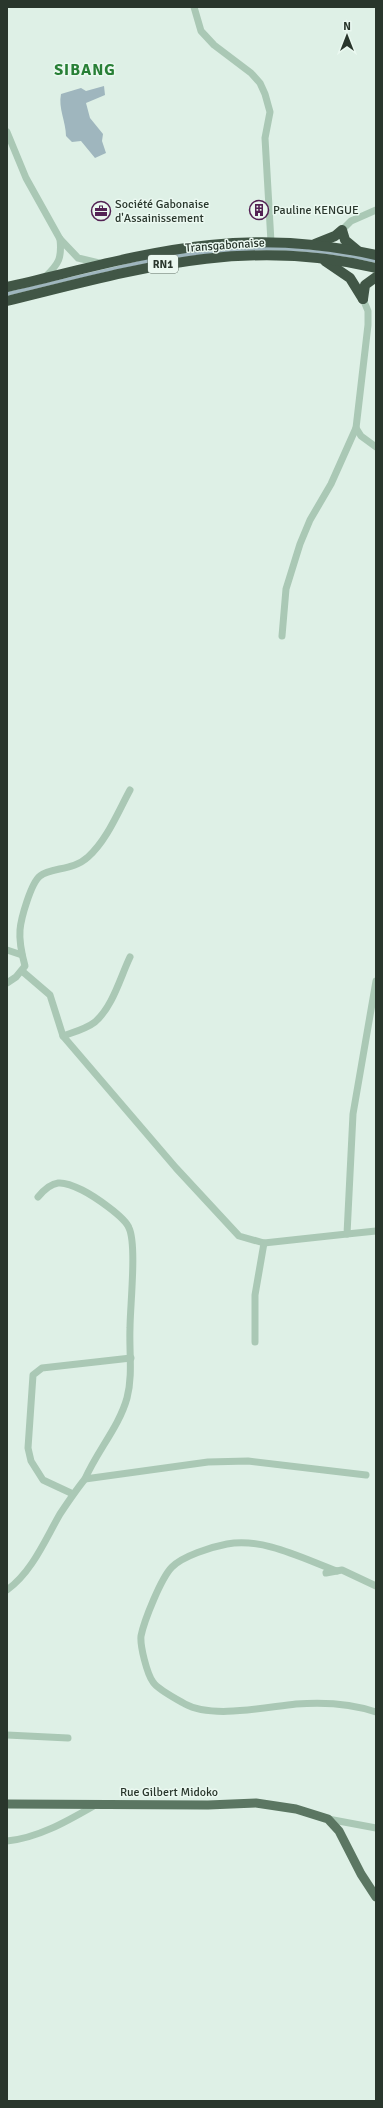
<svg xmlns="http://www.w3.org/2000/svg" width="383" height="2108" viewBox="0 0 383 2108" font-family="Signika,sans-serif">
<rect width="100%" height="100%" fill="#def0e6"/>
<g fill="#9fb6be">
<path d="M104,86L105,95L86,103L90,118L103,134L102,141L106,153L95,158L81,141L72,142L66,136C66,122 58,108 61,94L81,88L86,91Z"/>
<path d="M277,246L336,252L376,259V263C244,232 134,265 7,296V292L164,255L208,249Z"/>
</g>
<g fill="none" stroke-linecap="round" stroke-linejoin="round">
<g stroke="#aac8b5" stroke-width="7">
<path d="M194,7L201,31L214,45L251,73L260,83L265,94L270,112L265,138L271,242"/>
<path d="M7,132L26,178L60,239L78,258L99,263"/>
<path d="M342,230L351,221L376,210"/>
<path d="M45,277C59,264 62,258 60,239"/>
<path d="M363,299L368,311V325L356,428L361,436L376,447"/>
<path d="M282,636L286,589L300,544L310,520L331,484L356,428"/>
<path d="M7,950L22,955"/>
<path d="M22,971L50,995L63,1036L176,1168L239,1236L264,1243L347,1234L353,1114L376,981"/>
<path d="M7,983L16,977L25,966C22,955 19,942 20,930C21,918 31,883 40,876C51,867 73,871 88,857C107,840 118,812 130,790"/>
<path d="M63,1036C74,1032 86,1029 95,1022C113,1006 120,978 130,957"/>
<path d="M38,1197C53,1179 62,1180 82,1190C94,1196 125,1217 129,1228C137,1245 130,1307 130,1328C129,1352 133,1375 127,1398C119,1427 97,1451 85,1479"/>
<path d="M347,1234L376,1231"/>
<path d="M255,1342V1295L264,1243"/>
<path d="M73,1494L43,1480L31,1461L28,1448L33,1375L42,1368L131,1358"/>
<path d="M337,1571C304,1559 263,1537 227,1544C211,1547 183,1556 172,1567C161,1578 144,1621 141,1636C140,1646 147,1674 153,1682C157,1689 178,1700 185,1704C212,1719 266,1707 296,1704C322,1702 350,1703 376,1712"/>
<path d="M326,1573L342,1570L376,1586"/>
<path d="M7,1590C32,1572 45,1540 60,1514C68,1502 76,1490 85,1479L208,1462L248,1461L366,1475"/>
<path d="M7,1735L68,1738"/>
<path d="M328,1819L376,1828"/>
<path d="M7,1841C39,1838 69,1820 97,1804"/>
</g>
<path stroke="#5b7662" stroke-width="9" d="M7,1804L208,1805L256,1803L296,1809L328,1819L339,1831L361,1874L376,1897"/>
<g stroke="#415646" stroke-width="10">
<path d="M315,244L335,236L342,230L345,240L357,250"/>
<path d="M325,261L350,278L363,299"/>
<path d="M7,287C74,272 141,252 210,245C265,239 322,243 376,255"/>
<path d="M363,299L365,285L376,277"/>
<path d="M7,301C134,270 244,236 376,268"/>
</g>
</g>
<defs>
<symbol id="building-ring" viewBox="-11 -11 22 22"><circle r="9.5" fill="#eaf8f0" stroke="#532254" stroke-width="1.5"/><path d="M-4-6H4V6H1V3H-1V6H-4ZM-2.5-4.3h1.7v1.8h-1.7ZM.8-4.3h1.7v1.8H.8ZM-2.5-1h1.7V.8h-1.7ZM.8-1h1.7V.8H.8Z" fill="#532254"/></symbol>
<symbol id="office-ring" viewBox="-11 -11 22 22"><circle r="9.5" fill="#eaf8f0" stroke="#532254" stroke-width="1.5"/><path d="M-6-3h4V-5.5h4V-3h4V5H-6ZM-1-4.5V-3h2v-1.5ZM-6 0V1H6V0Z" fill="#532254"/></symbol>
</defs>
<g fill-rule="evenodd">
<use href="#building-ring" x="248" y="199" width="22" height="22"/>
<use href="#office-ring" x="90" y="200" width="22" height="22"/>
</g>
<g text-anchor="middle" stroke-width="3" stroke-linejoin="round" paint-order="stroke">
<rect fill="#eaf8f0" stroke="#637067" stroke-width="1" x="148" y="255" width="30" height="18" rx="3"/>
<g font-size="11" font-weight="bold" fill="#29362c">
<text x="163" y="268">RN1</text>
</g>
<g font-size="12" fill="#29362c" stroke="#eaf8f0" text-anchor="start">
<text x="115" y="208">Société Gabonaise<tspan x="115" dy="14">d'Assainissement</tspan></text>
<text x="273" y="214">Pauline KENGUE</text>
</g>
<g font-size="12" fill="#29362c" stroke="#eaf8f0">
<text transform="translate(225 245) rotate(-4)" y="4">Transgabonaise</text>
<text x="169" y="1796">Rue Gilbert Midoko</text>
</g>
<g font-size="16" font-weight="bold" letter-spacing="1" fill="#287f36" stroke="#eaf8f0">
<text x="85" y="75">SIBANG</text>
</g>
</g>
<rect width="383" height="2108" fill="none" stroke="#29362c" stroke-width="16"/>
<g transform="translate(347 36)" stroke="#eaf8f0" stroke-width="3" paint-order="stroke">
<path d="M0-3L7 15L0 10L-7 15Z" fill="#29362c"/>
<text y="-6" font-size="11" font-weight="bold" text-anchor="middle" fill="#29362c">N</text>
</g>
</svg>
